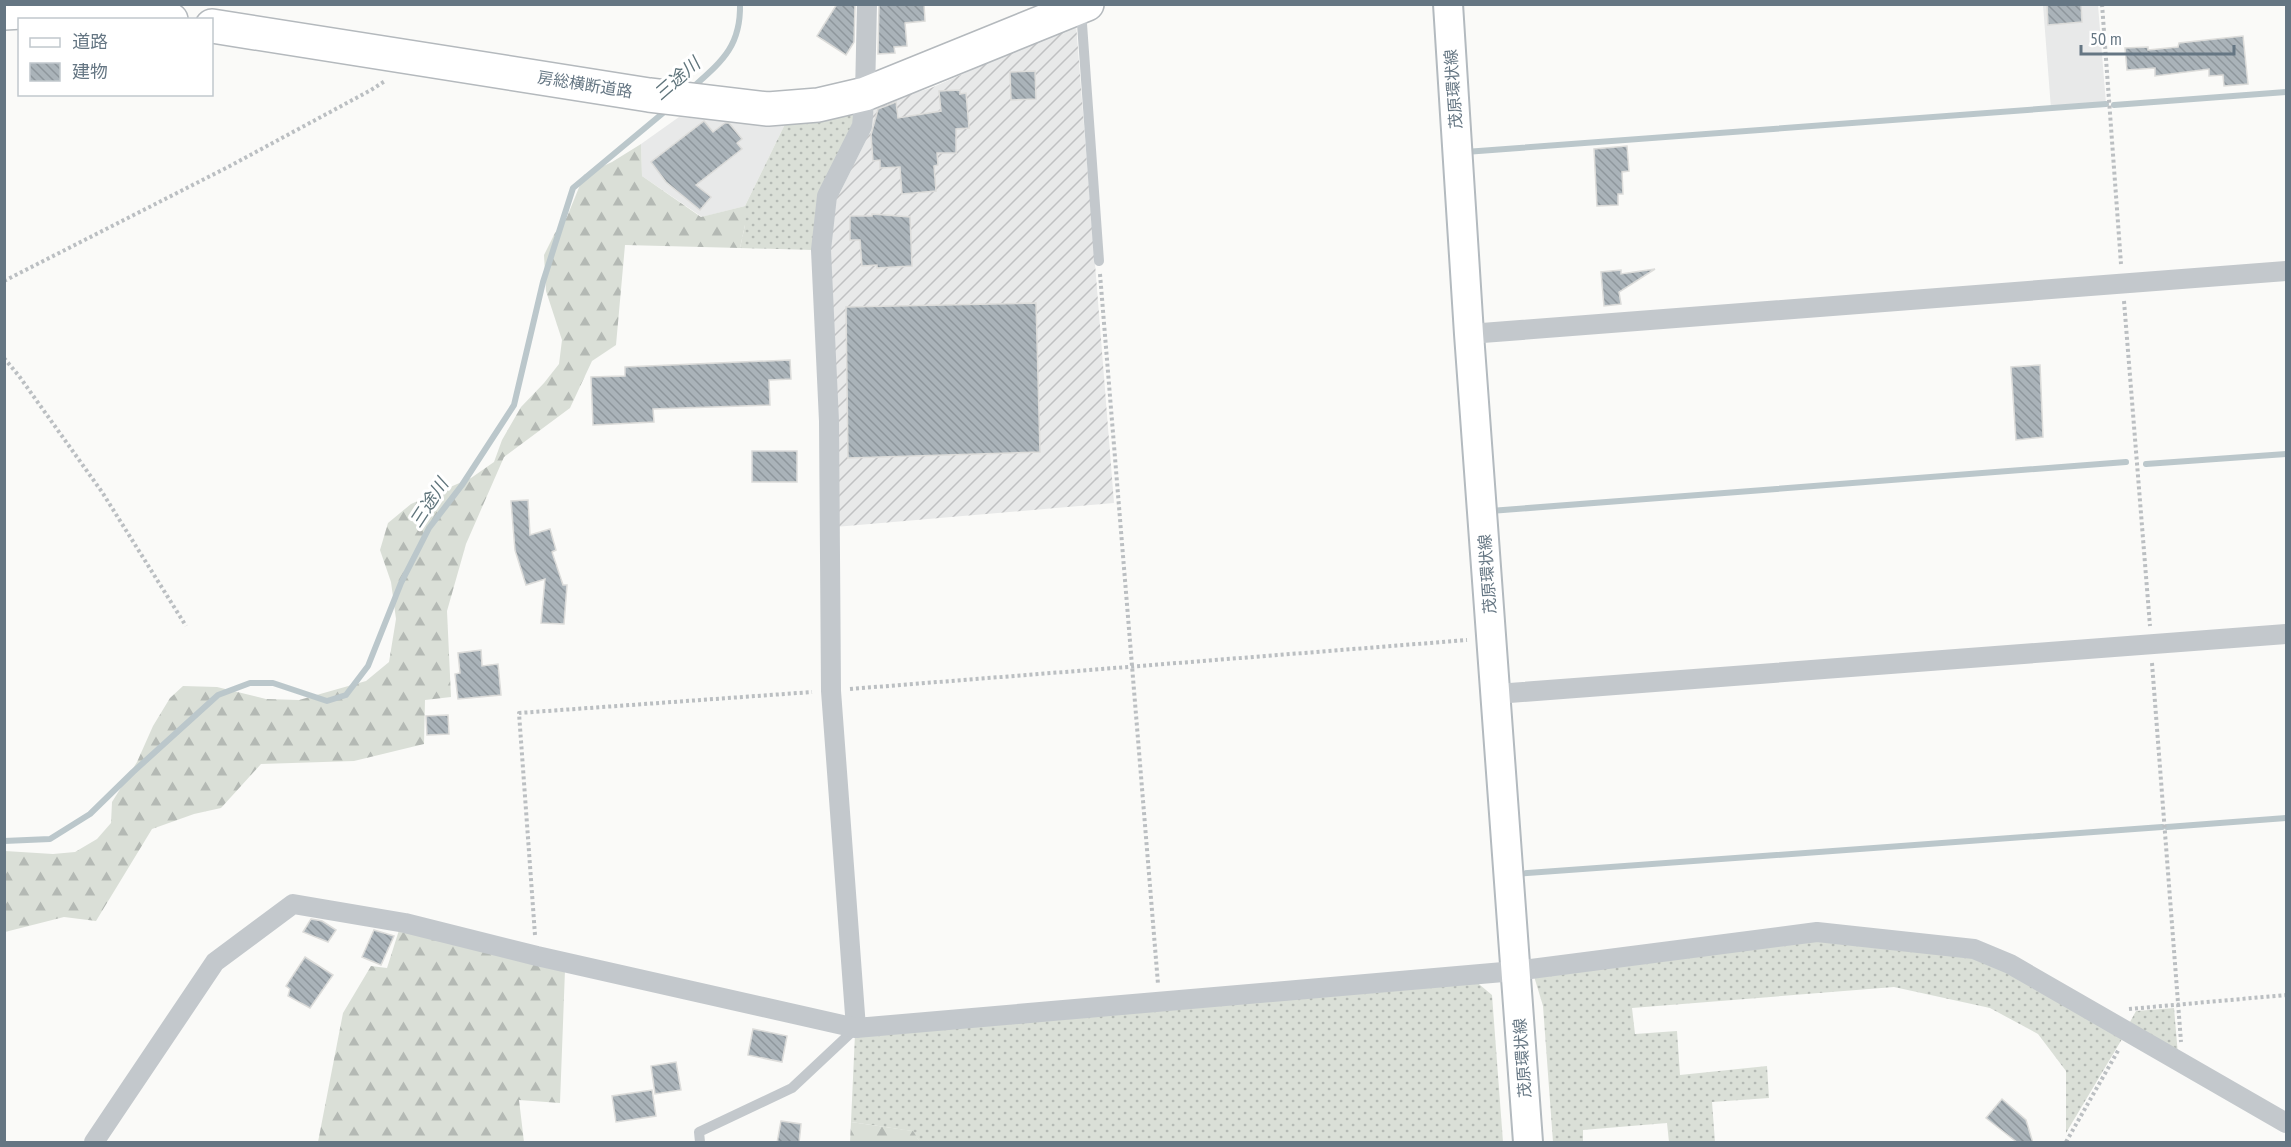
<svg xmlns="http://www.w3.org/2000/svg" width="2291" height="1147" viewBox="0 0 2291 1147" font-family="'PT Sans Narrow','Noto Sans JP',sans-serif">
<defs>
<pattern id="industrial-furrows" width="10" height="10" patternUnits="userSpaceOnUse" patternTransform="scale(1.5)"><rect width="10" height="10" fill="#e8e9e9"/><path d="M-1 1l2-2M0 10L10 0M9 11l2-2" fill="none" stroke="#c0c1c2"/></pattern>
<pattern id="grass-dots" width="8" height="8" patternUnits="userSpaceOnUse" patternTransform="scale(1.5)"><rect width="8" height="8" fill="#dadfd7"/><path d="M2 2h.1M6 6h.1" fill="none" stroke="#b4b9b4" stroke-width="1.8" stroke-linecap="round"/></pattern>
<pattern id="forest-firs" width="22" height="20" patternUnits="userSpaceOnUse" patternTransform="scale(1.5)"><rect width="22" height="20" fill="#dadfd7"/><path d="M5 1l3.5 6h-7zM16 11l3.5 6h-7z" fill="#b4b9b4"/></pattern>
<pattern id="building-back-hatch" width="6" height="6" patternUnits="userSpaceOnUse" patternTransform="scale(1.5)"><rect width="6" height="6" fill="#aab3b9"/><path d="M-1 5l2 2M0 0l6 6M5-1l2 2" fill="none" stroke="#8e969c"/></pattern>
</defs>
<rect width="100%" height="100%" fill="#fafaf8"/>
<g fill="#e8e9e9">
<path d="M2043,5H2098L2106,104L2051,109Z"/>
<path d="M679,117L758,124H785L745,206L702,217L642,176L641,144Z"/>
</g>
<path fill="url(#industrial-furrows)" d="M1076,24L1114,503L835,527L830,210L835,195L877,104L931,88Z"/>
<g fill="url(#grass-dots)">
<path d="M862,114L813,250L740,248L745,225V206L785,124Z"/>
<path d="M1820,937L1976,957L2125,1034L2066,1133V1071L2038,1034L1990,1008L1894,987L1632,1008L1635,1034L1677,1031L1680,1075L1767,1066L1769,1098L1712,1102L1715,1142H1669L1667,1123L1583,1130V1142H1553L1543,1006L1533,973Z"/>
<path d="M1474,980L1492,995L1503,1142H920L912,1131L851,1122L855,1034Z"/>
<path d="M2174,1008L2178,1055L2130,1022L2136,1011Z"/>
</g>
<g fill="url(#forest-firs)">
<path d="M641,144L642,176L701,217L745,206V225L740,248L625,245L616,345L592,361L570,408L504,457L466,544L447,611L451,697L425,700L424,744L354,761L261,764L221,808L194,814L152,829L96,921L64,917L5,932V851L53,854L75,852L97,839L111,823L112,802L137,762L153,726L170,698L183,686L217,687L266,699L299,700L366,681L389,662L396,619L391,582L380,550L388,523L411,504L471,478L494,462L502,440L521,407L544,383L559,364L562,340L546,291L544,255L555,233L567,217L584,175L612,162Z"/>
<path d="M400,927L565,970L560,1103L519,1100L524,1142H318L343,1013L371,966L387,968Z"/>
<path d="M851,1122L913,1131L920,1142H850Z"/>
</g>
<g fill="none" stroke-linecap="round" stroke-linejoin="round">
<g stroke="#bbc7cb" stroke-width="6">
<path d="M692,88C721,62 741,47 740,4"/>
<path d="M2114,105L2286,92"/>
<path d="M1465,152L2106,104"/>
<path d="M2146,464L2286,454"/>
<path d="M1490,511L2126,462"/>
<path d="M2167,827L2286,818"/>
<path d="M4,841L50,839L90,814L133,772L218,695L250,683H273L327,701L346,695L368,666L401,583L429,528L462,485L514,405L543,282L573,188L669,108"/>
<path d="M1515,874L2162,827"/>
</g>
</g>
<g fill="url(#building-back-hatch)" stroke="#dcdcda" stroke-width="1.5">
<path d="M837,4H855L854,42L846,55L817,36Z"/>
<path d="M879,4H924L925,21L905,23L907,46L894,47L895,53L878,54Z"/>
<path d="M2047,4H2081L2082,22L2048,25Z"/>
<path d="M2243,36L2248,84L2224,86L2223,75L2209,76V69L2155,76V68L2127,70L2125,48L2148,47V50L2178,47L2179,43Z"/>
<path d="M1035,71L1036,99L1011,100L1010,72Z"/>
<path d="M960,90V94L966,93L969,128L956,129V153H937L938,165L934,166L936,191L902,194L900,167L880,168V160L873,161L871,135L878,109L896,102L898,118L941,111L939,91Z"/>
<path d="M704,121L713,132L725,123H729L742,139L737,143L742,149L696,185L711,197L700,210L666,182L651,162Z"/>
<path d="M1627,146L1629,171L1622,172L1623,194H1618V205L1597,206L1594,149Z"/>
<path d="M872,214L910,217L912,266L877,268V265L862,266L860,240H850V216H872Z"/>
<path d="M1655,269L1619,292L1621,304L1604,306L1601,272L1621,270V274Z"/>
<path d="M1036,303L1040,452L848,458L846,307Z"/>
<path d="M790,360L791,379L769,380L770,405L653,409L654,422L593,425L591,377L625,376V367Z"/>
<path d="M2040,365L2043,437L2016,440L2011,367Z"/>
<rect x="752" y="451" width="45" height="31"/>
<path d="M528,500L530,535L550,529L556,550L552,552L563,585H567L564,624L541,623L545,579L526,585L515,550L511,501Z"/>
<path d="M481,650L482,666L498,664L501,695L458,699L455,674L460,673L458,653Z"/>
<path d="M448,715L449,734L427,735L426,716Z"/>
<path d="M311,919L322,921L336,930L328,942L303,932Z"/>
<path d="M374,930L394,936L381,965L362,957Z"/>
<path d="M305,957L333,975L310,1008L288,996L290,989L286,986Z"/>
<path d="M753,1029L787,1036L782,1062L748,1055Z"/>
<path d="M676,1062L681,1090L655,1094L651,1066Z"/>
<path d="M652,1090L656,1116L616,1122L612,1096Z"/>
<path d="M2002,1099L2026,1120L2033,1143H2018L1986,1118Z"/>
<path d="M781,1121L801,1124L799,1143H777Z"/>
</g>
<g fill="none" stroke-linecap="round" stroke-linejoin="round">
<defs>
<path id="secondary" d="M1448,4L1469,334L1528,1142"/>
<g id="trunk">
<path d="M4,13C60,9 116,11 171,20"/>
<path d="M212,26L649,95L768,109L818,105L865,94L1087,4"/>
</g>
</defs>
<use href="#secondary" stroke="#b3babf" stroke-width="32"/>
<use href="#trunk" stroke="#b4b9bd" stroke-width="36"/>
<g stroke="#bbbfc2" stroke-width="4" stroke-dasharray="3 3" stroke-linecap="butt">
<path d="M2102,4L2121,264"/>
<path d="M1100,274L1158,984"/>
<path d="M4,281L228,167L371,90L385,81"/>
<path d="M2124,301L2150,626"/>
<path d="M4,358L19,376L102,492L186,626"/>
<path d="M2152,663L2181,1042"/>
<path d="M850,689L1467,640"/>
<path d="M535,935L519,713L812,692"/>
<path d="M2129,1009L2286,995"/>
<path d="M2066,1142L2119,1049"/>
</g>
<g stroke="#c3c8cc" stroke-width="10">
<path d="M1081,10L1099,261"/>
<path d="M700,1142L699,1132L792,1088L856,1028"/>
</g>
<g stroke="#c3c8cc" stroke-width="20">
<path d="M1469,334L2286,271"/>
<path d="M1496,694L2286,634"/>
<path d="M856,1028L831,691L829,421L821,250L827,196L862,126L865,94L867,4"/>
<path d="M94,1142L215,962L293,904L405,923L537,956L856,1028L1515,971L1817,932L1974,949L2010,964L2286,1123"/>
</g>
<use href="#secondary" stroke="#fff" stroke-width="28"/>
<use href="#trunk" stroke="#fff" stroke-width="33"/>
</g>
<g text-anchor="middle" stroke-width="6" stroke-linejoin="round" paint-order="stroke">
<g font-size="16" fill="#657683" stroke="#fff">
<text transform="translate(585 84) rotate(9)" y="6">房総横断道路</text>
<text transform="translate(1453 89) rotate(-94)" y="6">茂原環状線</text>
<text transform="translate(1487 574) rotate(-94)" y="6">茂原環状線</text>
<text transform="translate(1522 1058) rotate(-94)" y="6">茂原環状線</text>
</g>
<g font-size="18" font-style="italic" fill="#60757c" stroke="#fff">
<text transform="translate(677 79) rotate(-41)" y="6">三途川</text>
<text transform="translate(429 503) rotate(-57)" y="6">三途川</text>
</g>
</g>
<rect width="2291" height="1147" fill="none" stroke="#657683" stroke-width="12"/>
<rect x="18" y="18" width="195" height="78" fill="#ffffff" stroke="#c1c8cd" stroke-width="1.5"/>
<rect x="30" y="38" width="30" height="9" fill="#ffffff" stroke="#c1c8cd" stroke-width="1.5"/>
<text x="72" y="48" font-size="18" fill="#657683">道路</text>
<rect x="30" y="63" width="30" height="18" fill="url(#building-back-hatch)" stroke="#c1c8cd" stroke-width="1.5"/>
<text x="72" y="78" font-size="18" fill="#657683">建物</text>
<path d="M2081 45v9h153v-9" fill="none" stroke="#657683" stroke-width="3"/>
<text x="2090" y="45" font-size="18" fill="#657683" stroke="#ffffff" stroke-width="4.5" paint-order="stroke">50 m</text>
</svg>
